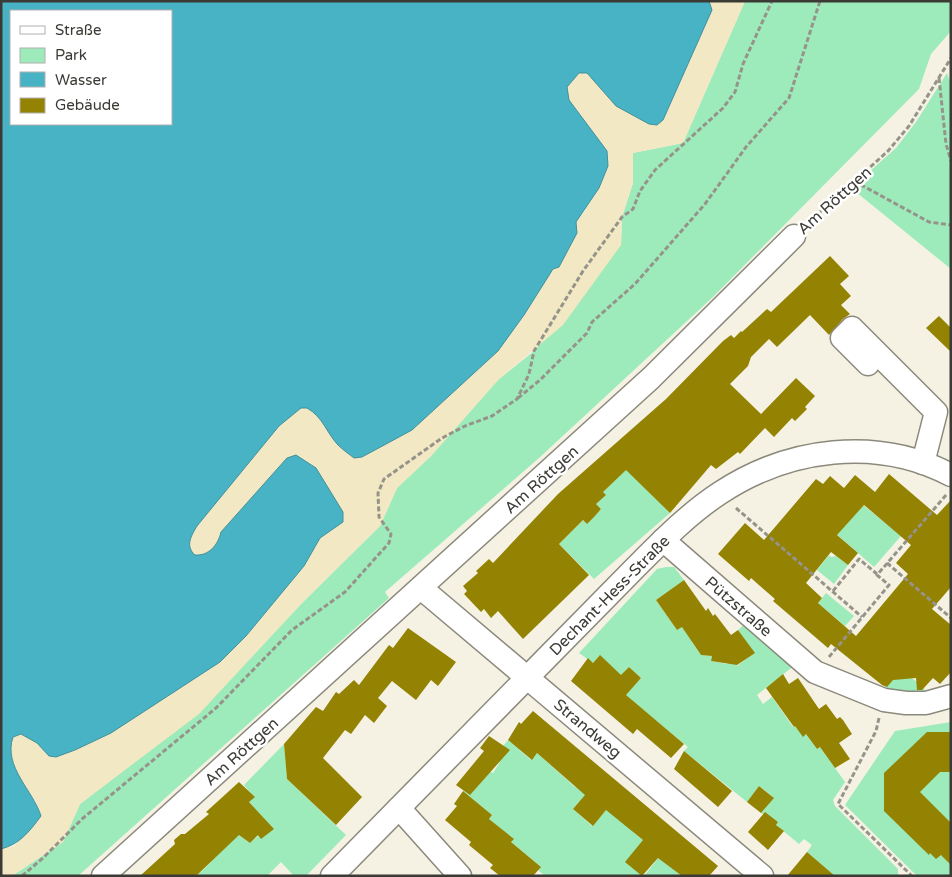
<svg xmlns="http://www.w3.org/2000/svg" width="952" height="877" viewBox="0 0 952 877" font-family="'Varela Round',sans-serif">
<rect width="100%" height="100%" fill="#f5f2e4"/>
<g fill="#9debba">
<path d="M745,1H951V31L931,54L919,89L713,297L539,458L385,592L389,598L78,876H12L63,842L80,804L199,713L302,603L380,526L397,488L431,456L498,380L534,351L621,245L622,217L633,183V153L683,143Z"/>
<path d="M947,73L951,84V269L851,188L896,148L916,122Z"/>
<path d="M626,469L670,513L594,579L559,544L583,520L587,524L601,509L596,504L605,495L603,492Z"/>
<path d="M863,505L901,536L874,567L818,518Z"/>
<path d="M829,555L831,557L836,556L848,565L834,584L817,570Z"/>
<path d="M666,567H674L684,580L656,600L677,630L692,620L698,637L692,642L701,655L712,656L711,661L727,664L733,660L737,666L754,653L738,630L746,623L795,665L757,695L763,704L772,697L793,727L795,726L803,736L806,734L817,749L820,747L845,782L833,800L835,806L898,869V876H835L807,852L812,845L804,839L799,844L776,825L778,822L774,819L772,821L761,813L773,797L759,786L747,802L684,751L688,747L625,695L641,678L629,667L616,681L599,656L593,663L579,653L657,569Z"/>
<path d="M826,593L854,616L845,626L818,603Z"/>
<path d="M907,674L924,688L926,695H891L879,686L886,688L891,680Z"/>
<path d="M951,722V876H917L845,805L895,731Z"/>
<path d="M508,740L531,760L537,753L575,787L588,792L573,809L592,826L606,810L636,830L634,833L643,840L642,876H545L538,870L540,866L511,842L513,839L489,819L492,815L463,791L473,780L489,771L493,773L500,762L494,757Z"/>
<path d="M284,744L287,779L346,835L306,876H294L281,862L267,876H186L201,872L211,862V859L225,848L235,832L250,843L258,836L242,818L254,807L249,802L254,797L244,785Z"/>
<path d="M659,857L682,876H644Z"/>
</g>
<path fill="#f2e8c3" d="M709,1H745L683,143L633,153V183L622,217L621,245L563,325L498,380L431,456L397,488L380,526L302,603L199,714L80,804L63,842L12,876H1V849L15,846L37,803C22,785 6,760 13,737L21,734L37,743L49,756L75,750L111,733L220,662L246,636L304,566L320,538L328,533L316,468L302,461L287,458L221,532C218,545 209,556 195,555C186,546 191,536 197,526L279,426L301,408H307C323,417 326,432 338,445C343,450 349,454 354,458L362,457L412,430L498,351L524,315L553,269L559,266L577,233L576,222L586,210L585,122L569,100L566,87L579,73H587L616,106L663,120Z"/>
<path fill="#48b3c4" stroke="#448f99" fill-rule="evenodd" d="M1,1H709L712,10L663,120L657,125L649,124L616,106L587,73H579L567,87L569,100L607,151L608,166L599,188L576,222L577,233L559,267L553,269L524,315L498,351L412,430L362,457L354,458C349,454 343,450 338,445C326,432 323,417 307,408H301L279,426L197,526C191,536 185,546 195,555C209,556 218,545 221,532L287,458L296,455L316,468L343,512V522L320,538L304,566L246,636L220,662L111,733L75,750L56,757L49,756L37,743L21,734L13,737C3,767 33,790 41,816C29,832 20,844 1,849ZM11,11H171V124H11Z"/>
<g fill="#948202" fill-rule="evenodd">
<path d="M830,256L849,276L840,284L851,296L841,305L850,314L843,319L829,335L810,315L777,347L769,339L751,357L748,366L730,384L761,414L796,378L815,396L805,407L807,409L795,421L792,418L774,437L765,428L740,454L738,452L716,469L711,465L670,513L626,470L603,492L606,495L596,504L601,509L594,517L587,524L583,520L559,544L589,575L523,639L498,611L491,618L484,609L481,612L464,594L467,591L463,586L478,573L476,571L489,559L493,563L558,494L666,399L723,341L731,335L734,338L741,331L742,332L767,309L771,312Z"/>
<path d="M939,316L951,328V352L926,328Z"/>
<path d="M889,474L937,515L951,500V587L932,609L951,625V672L940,684L933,678L922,690H917L916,678L893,680L887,687L882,685L831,644L828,648L773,601L775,599L751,578L749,581L718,554L745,523L764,540L816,479L823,484L830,476L844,488L855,475L875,492ZM864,505L911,545L896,563L908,574L856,636L818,603L822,598L806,583L831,552L848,565L858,553L837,535Z"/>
<path d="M684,580L706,611L708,608L713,616L715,614L731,635L738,630L755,653L737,665L711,661L712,656L701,655L682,627L677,630L656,600Z"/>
<path d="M408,628L456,662L438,686L431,680L416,700L392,681L378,698L387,706L374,723L365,715L351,734L345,730L323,758L362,797L336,825L287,779L284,744L316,707L323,711L336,692L339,694L354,680L359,685L389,645L393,648Z"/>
<path d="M600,655L621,675L629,667L641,678L626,695L684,744L671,758L637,729L633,734L571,681L588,658L593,663Z"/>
<path d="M783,674L789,684L798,678L819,709L826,704L837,719L840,717L843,720L852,734L839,743L850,759L835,768L820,747L817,749L806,734L803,737L795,726L794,727L766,688Z"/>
<path d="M533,711L718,866L709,876H682L658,858L642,876L625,862L643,840L606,810L593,826L573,809L585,795L537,753L532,760L508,740L519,722L521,724Z"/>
<path d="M927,732H951V772H940L920,792L951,823V865L941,855L936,859L930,853L929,855L884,811V773Z"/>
<path d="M489,736L510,750L470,795L456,785L484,751L480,748Z"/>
<path d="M684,751L732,791L718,807L674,769Z"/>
<path d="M239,782L255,797L249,802L274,829L261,839L258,835L250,843L239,835L196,876H140L175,844L174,840L181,834H185L209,814L206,812Z"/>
<path d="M759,786L774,798L761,813L747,802Z"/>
<path d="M463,791L492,815L489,819L514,839L511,842L541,867L533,876H500L490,868L493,865L469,845L471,842L445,820L457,806L454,804Z"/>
<path d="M765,812L778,822L776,825L784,831L768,850L748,832Z"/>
<path d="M807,852L835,876H787Z"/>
</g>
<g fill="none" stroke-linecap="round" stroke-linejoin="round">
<defs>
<g id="minor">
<path d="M868,364L842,338L852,328L936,412L923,463"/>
<path d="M663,540L815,672L884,700L906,703H926L951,696"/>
<path d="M421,588L762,876"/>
<path d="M399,808L460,876"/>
<path d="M103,876L651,378L794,236"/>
<path d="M332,876L634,569C661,542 688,514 720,493C788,448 877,436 951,475"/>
</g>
</defs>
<use href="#minor" stroke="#8c897c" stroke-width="25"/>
<g stroke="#96948a" stroke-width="3" stroke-dasharray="5 2.5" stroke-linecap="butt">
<path d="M939,78L946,144L951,161"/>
<path d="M854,181L929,222L951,225"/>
<path d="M809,222L888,151L909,126L951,58"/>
<path d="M518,398L540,380L587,333L592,322L635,284L705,204L746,147L789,98L820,1"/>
<path d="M736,508L862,617"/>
<path d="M887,563L951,618"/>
<path d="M833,591L859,559L877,574"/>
<path d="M829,657L889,585L877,575L947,494"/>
<path d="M879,718L876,731L838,804L912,876"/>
<path d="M22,876L43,858L82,819L216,708L292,630L345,592L389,543L391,534L379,517L378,493L384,479L442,438L465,426L492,416L517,399L529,374L534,351L583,271L622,217L633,209L640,191L655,170L723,108L735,92L743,64L772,1"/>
</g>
<use href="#minor" stroke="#fff" stroke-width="22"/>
</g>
<g text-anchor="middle" stroke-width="5" stroke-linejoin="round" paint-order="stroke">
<g font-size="16" fill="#3b3a35" stroke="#fff">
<text transform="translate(834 200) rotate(-42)" y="6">Am Röttgen</text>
<text transform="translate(541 479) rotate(-42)" y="6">Am Röttgen</text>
<text transform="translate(609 595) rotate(-45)" y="6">Dechant-Hess-Straße</text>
<text transform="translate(739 606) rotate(41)" y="6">Pützstraße</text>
<text transform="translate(588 728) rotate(40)" y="6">Strandweg</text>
<text transform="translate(241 751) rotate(-42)" y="6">Am Röttgen</text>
</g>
</g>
<rect width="952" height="877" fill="none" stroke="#3b3a35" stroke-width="5"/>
<rect x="10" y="10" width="162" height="115" fill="#ffffff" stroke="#b1b0ae"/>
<rect x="20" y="26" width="25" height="8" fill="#ffffff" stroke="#b1b0ae"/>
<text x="55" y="35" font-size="15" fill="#3b3a35">Straße</text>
<rect x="20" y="48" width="25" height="15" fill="#9debba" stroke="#b1b0ae"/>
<text x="55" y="60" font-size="15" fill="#3b3a35">Park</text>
<rect x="20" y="72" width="25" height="15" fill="#48b3c4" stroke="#b1b0ae"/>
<text x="55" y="85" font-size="15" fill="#3b3a35">Wasser</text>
<rect x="20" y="98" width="25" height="15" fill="#948202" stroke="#b1b0ae"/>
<text x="55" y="110" font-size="15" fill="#3b3a35">Gebäude</text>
</svg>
